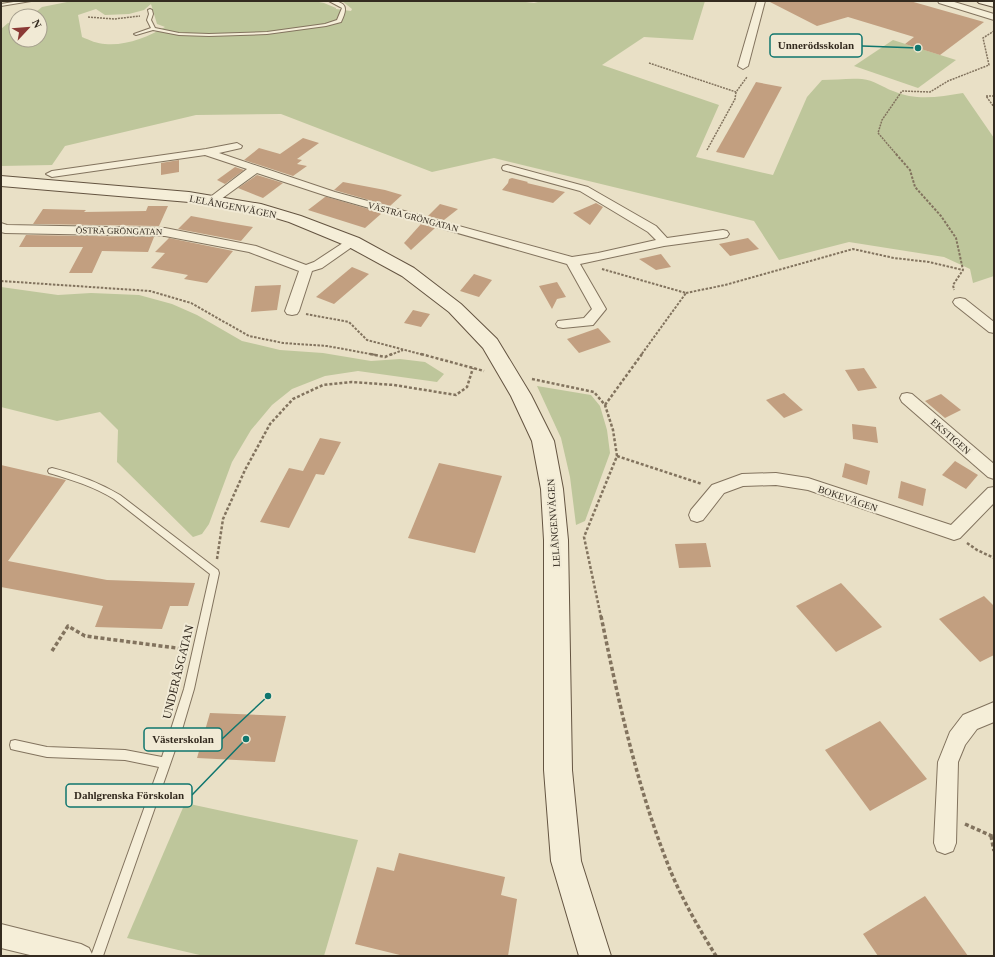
<svg xmlns="http://www.w3.org/2000/svg" width="995" height="957" viewBox="0 0 995 957" font-family="Georgia,serif">
<rect width="100%" height="100%" fill="#e9e0c6"/>
<g fill="#bec69b" fill-rule="evenodd">
<path d="M72,1H314L324,3L336,8V9L351,11L352,9L342,1H518L534,3L542,1H705L693,40L644,37L602,65L719,105L696,157L773,175L807,97L822,80C835,80 849,78 862,79C874,80 882,87 893,91C916,101 939,97 963,93L994,138V276L973,283L970,269L944,257L849,242L779,260L754,221L494,158L432,172L281,114L196,115L65,146L52,165L1,166V44L2,42L1,29L8,23L16,22V40H40V16H31L42,7ZM151,4L157,24L165,27C148,37 126,46 105,44C98,44 89,40 82,37L78,15L96,9L105,15L129,14L144,10Z"/>
<path d="M893,40L956,60L918,88L854,66Z"/>
<path d="M1,287L58,295L91,293L139,295L172,304L197,315L242,341L280,350L323,353L371,361L400,359L425,362L444,374L437,382L358,371L325,376L292,389L272,405L251,430L232,462L209,524L202,534L193,537L117,462L118,430L100,412L57,421L1,407Z"/>
<path d="M537,386L591,395L600,406L607,430L610,453L585,521L576,525L570,477L561,438Z"/>
<path d="M185,803L358,840L324,956H204L127,938Z"/>
</g>
<g fill="#c29f80">
<path d="M768,1H910L984,22L940,55L905,44L914,37L848,17L817,26Z"/>
<path d="M756,82L782,87L744,158L716,152Z"/>
<path d="M303,138L319,143L297,159L302,160L297,164L307,166L293,176L244,160L259,148L280,154Z"/>
<path d="M179,160V172L161,175V163Z"/>
<path d="M235,167L244,170L225,184L217,180Z"/>
<path d="M257,175L283,183L263,198L238,188Z"/>
<path d="M512,178L528,182L527,183L565,192L553,203L502,190L508,183L509,179Z"/>
<path d="M343,182L385,190L402,195L390,206L334,190Z"/>
<path d="M325,197H327L382,213L365,228L308,210Z"/>
<path d="M596,203L603,207L590,225L573,213Z"/>
<path d="M440,204L458,209L444,220L428,216Z"/>
<path d="M148,206H168L159,226L33,224L43,209L86,210L84,212L146,211Z"/>
<path d="M191,216L223,222L253,227L241,241L178,229Z"/>
<path d="M421,224L435,228L411,250L404,243Z"/>
<path d="M26,235L154,237L148,252L102,251L92,273H69L83,247H19Z"/>
<path d="M169,238L233,251L207,283L184,279L188,275L151,268L165,253L155,252Z"/>
<path d="M748,238L759,249L730,256L719,244Z"/>
<path d="M661,254L671,267L656,270L639,259Z"/>
<path d="M352,267L369,274L334,304L316,297Z"/>
<path d="M474,274L492,280L479,297L460,291Z"/>
<path d="M557,282L566,297L557,299L552,309L539,286Z"/>
<path d="M281,285L277,310L251,312L255,286Z"/>
<path d="M413,310L430,314L421,327L404,323Z"/>
<path d="M598,328L611,342L579,353L567,339Z"/>
<path d="M864,368L877,388L858,391L845,370Z"/>
<path d="M784,393L803,410L784,418L766,400Z"/>
<path d="M941,394L961,410L945,418L925,401Z"/>
<path d="M852,424L876,427L878,443L853,439Z"/>
<path d="M320,438L341,442L324,475L316,474L289,528L260,522L289,468L303,471Z"/>
<path d="M955,461L978,475L966,489L942,475Z"/>
<path d="M439,463L502,476L475,553L408,538Z"/>
<path d="M845,463L870,471L867,485L842,477Z"/>
<path d="M1,465L66,480L8,561L107,580L195,583L188,606H170L162,629L95,627L103,606L1,587Z"/>
<path d="M901,481L926,489L923,506L898,498Z"/>
<path d="M706,543L711,567L679,568L675,544Z"/>
<path d="M841,583L882,627L836,652L796,606Z"/>
<path d="M984,596L994,606V655L980,662L939,619Z"/>
<path d="M210,713L286,716L275,762L197,758Z"/>
<path d="M880,721L927,779L870,811L825,750Z"/>
<path d="M399,853L505,877L501,895L517,899L508,956H404L355,944L377,867L394,871Z"/>
<path d="M925,896L968,956H878L863,934Z"/>
</g>
<g fill="none" stroke-linecap="round" stroke-linejoin="round">
<defs>
<g id="lane">
<path d="M20,1H31L1,6V4Z"/>
<path d="M329,1C347,1 348,8 341,22L326,26L267,34L209,36L179,35L153,30L136,35L134,34L151,28L147,20L149,14L148,10L150,9L152,10L153,14L151,20L155,28L179,33L209,34L267,32L325,24L337,20L342,8Z"/>
<path d="M52,468C76,474 98,482 120,495L218,570L219,573L194,689L181,733L103,956H91L159,767L125,760L47,757L15,750L11,749L10,745L11,741L15,740L47,747L125,750L162,757L184,689L210,574L114,499C93,486 72,480 49,473L48,471L49,469Z"/>
</g>
<g id="street">
<path d="M757,1H765L748,66L743,69L738,66Z"/>
<path d="M938,1H951L994,14V20L939,3Z"/>
<path d="M237,143L242,146L241,148L219,153L335,192L572,257L598,253L656,240L648,232L580,191L503,170L502,168L503,166L507,165L588,187L656,226L667,238L723,230L727,231L729,234L727,237L723,238L664,246L580,264L606,309L593,325L563,328L558,327L556,324L558,321L584,318L592,309L567,264L327,196L257,173L217,202H209L207,200L209,198L247,169L205,155L52,177L46,174L52,171L206,149Z"/>
<path d="M1,223L7,225L165,228L256,246L306,265L314,262L349,239H357L359,242L322,268L312,271L299,311L297,314L292,315L287,314L285,311L299,271L249,252L165,236L5,233L1,232Z"/>
<path d="M960,298L965,299L994,322V333L989,332L955,305L953,302L955,299Z"/>
<path d="M907,393L912,394L994,464V479L988,477L902,402L900,398L902,394Z"/>
<path d="M776,473L808,478L951,525L988,488L994,487V503L960,538L954,540L808,490L776,485L743,486L724,493L703,520L697,522L691,520L689,515L691,510L712,485L742,474Z"/>
<path d="M994,702V722L977,729L965,745L958,762L956,843L953,851L945,854L937,851L934,843L938,762L950,732L963,715Z"/>
<path d="M1,924L81,944L89,948L93,956H34L1,948Z"/>
</g>
<g id="secondary">
<path d="M977,1H994V7L979,3Z"/>
<path d="M1,176L189,192L261,204L301,216L359,238L414,268L461,304L497,339L531,395L554,441L563,489L568,540L572,770L581,861L611,956H579L551,861L544,770V540L541,489L532,441L511,396L483,348L449,312L402,276L347,246L289,222L259,213L189,202L1,186Z"/>
</g>
</defs>
<use href="#lane" stroke="#82735e" stroke-width="2"/>
<use href="#street" stroke="#82735e" stroke-width="2"/>
<use href="#secondary" stroke="#645441" stroke-width="2"/>
<g stroke="#82735e" stroke-width="1.5" stroke-dasharray="2 1" stroke-linecap="butt">
<path d="M88,17L114,19L140,16"/>
<path d="M649,63L736,92L747,77"/>
<path d="M994,96H986L994,107"/>
<path d="M707,150L735,99L736,92"/>
<path d="M897,155L878,133L882,120L902,91L930,92L948,81L989,65L983,38L994,31"/>
</g>
<g stroke="#82735e" stroke-width="2" stroke-dasharray="2.5 1.5" stroke-linecap="butt">
<path d="M896,154L910,170L915,187L941,216L956,238L963,270L953,285L954,290"/>
<path d="M602,269L686,293L641,355"/>
<path d="M1,281L150,291L191,303L249,336L283,343L327,346L376,355"/>
<path d="M686,293L725,285L853,249L894,258L929,262L963,270"/>
<path d="M306,314L349,322L367,340L424,355"/>
<path d="M390,355L403,350"/>
</g>
<g stroke="#82735e" stroke-width="2.5" stroke-dasharray="3 2" stroke-linecap="butt">
<path d="M370,354L385,357L392,354"/>
<path d="M421,354L484,371"/>
<path d="M532,379L594,392L605,405L613,430L617,456L584,537L601,617"/>
<path d="M605,405L642,354"/>
<path d="M617,456L702,484"/>
<path d="M967,543L977,550L994,558"/>
<path d="M217,559L223,519L245,470L270,424L293,399L323,385L352,382L394,385L456,395L467,387L473,368"/>
</g>
<g stroke="#82735e" stroke-width="3.5" stroke-dasharray="4 2.5" stroke-linecap="butt">
<path d="M601,616C618,699 636,783 667,862C679,894 698,927 716,956"/>
<path d="M52,651L68,626L85,636L184,649"/>
<path d="M965,824L994,837"/>
<path d="M991,836L994,851"/>
</g>
<use href="#lane" fill="#f5eed8" fill-rule="evenodd"/>
<use href="#street" fill="#f5eed8" fill-rule="evenodd"/>
<use href="#secondary" fill="#f5eed8" fill-rule="evenodd"/>
</g>
<g text-anchor="middle" stroke-width="4" stroke-linejoin="round" paint-order="stroke">
<g font-size="9" fill="#342b20" stroke="#f1ead5">
<text transform="translate(413 217) rotate(15)" y="3">VÄSTRA GRÖNGATAN</text>
<text transform="translate(119 231) rotate(1)" y="3">ÖSTRA GRÖNGATAN</text>
</g>
<g font-size="10" fill="#342b20" stroke="#f1ead5">
<text transform="translate(233 206) rotate(11)" y="4">LELÅNGENVÄGEN</text>
<text transform="translate(951 436) rotate(41)" y="4">EKSTIGEN</text>
<text transform="translate(848 498) rotate(19)" y="4">BOKEVÄGEN</text>
<text transform="translate(553 523) rotate(-94)" y="4">LELÅNGENVÄGEN</text>
</g>
<g font-size="12" fill="#342b20" stroke="#f1ead5">
<text transform="translate(178 672) rotate(-76)" y="4">UNDERÅSGATAN</text>
</g>
</g>
<path fill="none" stroke="#0f766e" stroke-width="1.5" d="M918 48L862 46M268 696L222 739M246 739L192 795"/>
<g fill="#0f766e" stroke="#f1ead5" stroke-width="1.5">
<circle cx="918" cy="48" r="4"/>
<circle cx="268" cy="696" r="4"/>
<circle cx="246" cy="739" r="4"/>
</g>
<g fill="#f1ead5" stroke="#0f766e" stroke-width="1.5">
<rect x="770" y="34" width="92" height="23" rx="4"/>
<rect x="144" y="728" width="78" height="23" rx="4"/>
<rect x="66" y="784" width="126" height="23" rx="4"/>
</g>
<g font-size="11" text-anchor="middle" font-weight="bold" fill="#342b20">
<text x="816" y="49">Unnerödsskolan</text>
<text x="183" y="743">Västerskolan</text>
<text x="129" y="799">Dahlgrenska Förskolan</text>
</g>
<rect width="995" height="957" fill="none" stroke="#342b20" stroke-width="4"/>
<g transform="translate(28 28) rotate(64)"><circle r="19" fill="#f1ead5" stroke="#a59e8d"/>
<path d="M0-3L7 15L0 10L-7 15Z" fill="#8a3935"/>
<text y="-6" font-size="11" font-weight="bold" text-anchor="middle" fill="#342b20">N</text>
</g>
</svg>
